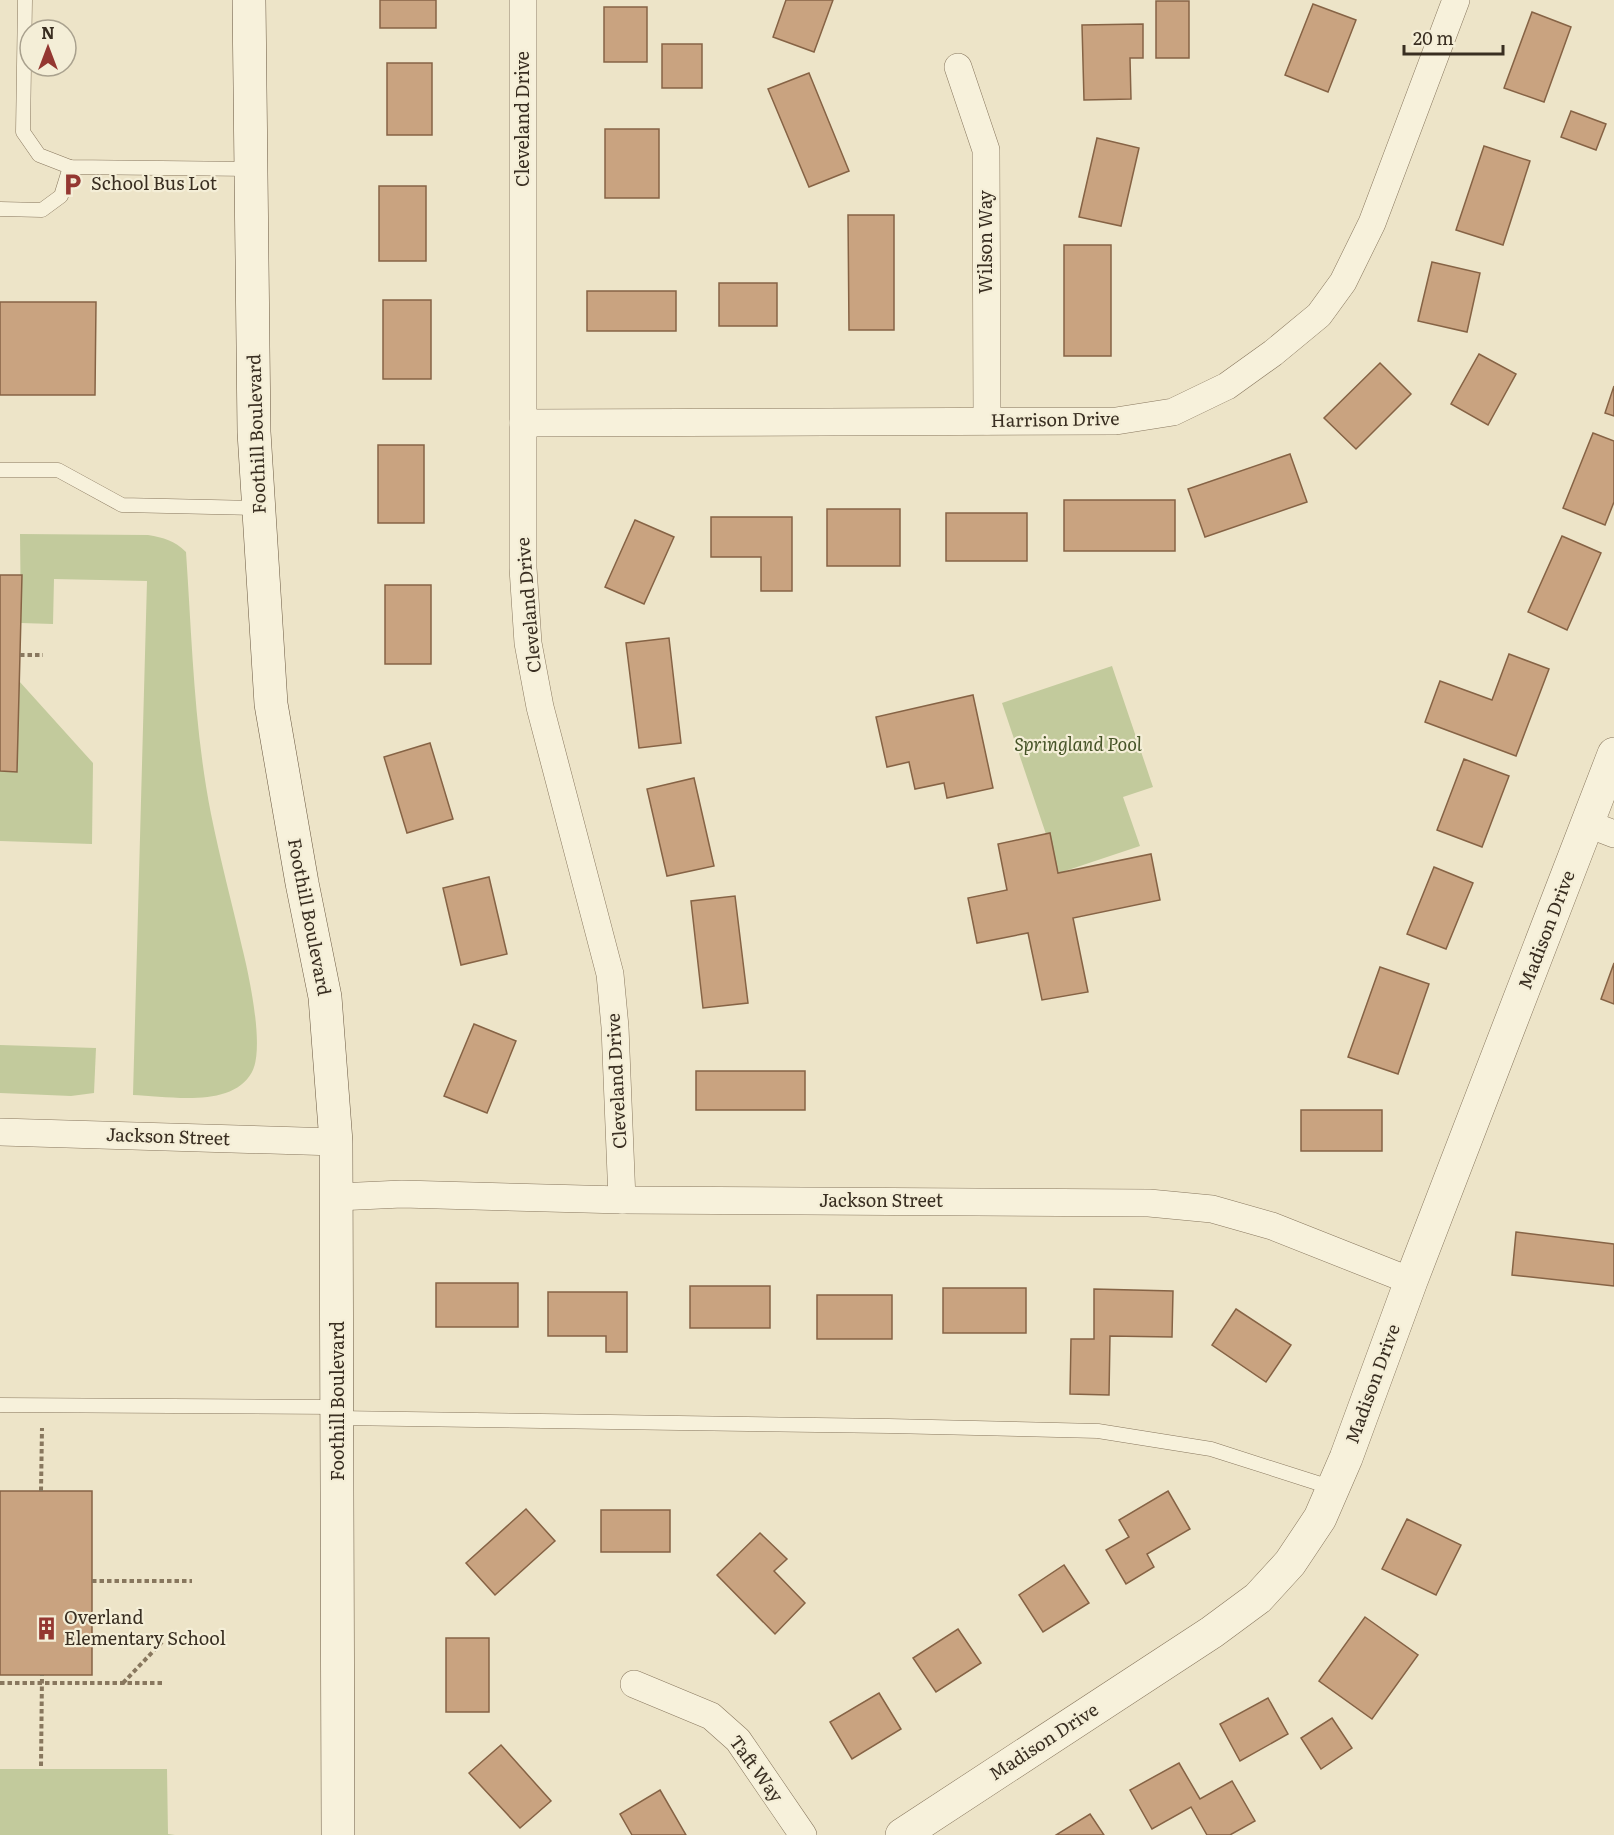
<svg xmlns="http://www.w3.org/2000/svg" width="1614" height="1835" viewBox="0 0 1614 1835" font-family="Literata,serif">
<rect width="100%" height="100%" fill="#ede4c8"/>
<g fill="#c2ca9c">
<path d="M20,534L148,535C164,538 174,540 186,552C192,639 194,728 211,814C220,859 232,903 242,947C249,975 265,1048 252,1072C232,1109 168,1096 133,1095L147,581L54,579L53,624L21,623Z"/>
<path d="M1112,666L1153,787L1123,797L1140,846L1059,873L1002,703Z"/>
<path d="M19,681L93,763L92,844L0,841V771L17,772Z"/>
<path d="M0,1045L96,1048L94,1093L71,1096L0,1093Z"/>
<path d="M0,1769H167L168,1834L175,1835H0Z"/>
</g>
<g fill="#c9a380" stroke="#866345" stroke-width="1.5">
<rect x="380" y="0" width="56" height="28"/>
<path d="M786,0H833L814,52L773,37Z"/>
<rect x="1156" y="1" width="33" height="57"/>
<path d="M1313,4L1356,20L1328,92L1285,75Z"/>
<rect x="604" y="7" width="43" height="55"/>
<path d="M1532,12L1571,27L1544,102L1504,88Z"/>
<path d="M1143,24V58H1130L1131,99L1084,100L1082,25Z"/>
<rect x="662" y="44" width="40" height="44"/>
<rect x="387" y="63" width="45" height="72"/>
<path d="M809,73L849,171L809,187L768,89Z"/>
<path d="M1571,111L1606,124L1596,150L1561,137Z"/>
<rect x="605" y="129" width="54" height="69"/>
<path d="M1097,138L1139,148L1121,226L1079,217Z"/>
<path d="M1484,146L1530,161L1503,245L1456,230Z"/>
<rect x="379" y="186" width="47" height="75"/>
<path d="M848,215H894V330H849Z"/>
<rect x="1064" y="245" width="47" height="111"/>
<path d="M1432,262L1480,273L1467,332L1418,321Z"/>
<rect x="719" y="283" width="58" height="43"/>
<rect x="587" y="291" width="89" height="40"/>
<rect x="383" y="300" width="48" height="79"/>
<path d="M0,302H96L95,395H0Z"/>
<path d="M1479,354L1516,374L1488,425L1451,404Z"/>
<path d="M1380,363L1411,394L1356,449L1324,418Z"/>
<path d="M1614,386V416L1605,413Z"/>
<path d="M1593,433L1614,441V502L1605,525L1563,508Z"/>
<rect x="378" y="445" width="46" height="78"/>
<path d="M1290,454L1307,502L1205,537L1188,489Z"/>
<rect x="1064" y="500" width="111" height="51"/>
<rect x="827" y="509" width="73" height="57"/>
<rect x="946" y="513" width="81" height="48"/>
<path d="M711,517H792V591H761V557H711Z"/>
<path d="M635,520L674,537L644,604L605,587Z"/>
<path d="M1562,536L1601,553L1567,630L1528,612Z"/>
<path d="M0,575H22L17,772L0,771Z"/>
<rect x="385" y="585" width="46" height="79"/>
<path d="M669,638L681,743L639,748L626,643Z"/>
<path d="M1509,654L1549,669L1516,756L1425,722L1440,681L1492,700Z"/>
<path d="M973,695L993,788L947,798L944,783L915,789L909,762L887,767L876,717Z"/>
<path d="M430,743L453,819L407,833L384,757Z"/>
<path d="M1464,759L1509,776L1482,847L1437,830Z"/>
<path d="M694,778L714,866L667,876L647,789Z"/>
<path d="M1050,833L1058,873L1151,854L1160,900L1073,918L1088,992L1042,1000L1028,933L977,943L968,898L1007,890L998,844Z"/>
<path d="M1434,867L1473,883L1446,949L1407,934Z"/>
<path d="M489,877L507,954L461,965L443,888Z"/>
<path d="M735,896L748,1003L703,1008L691,901Z"/>
<path d="M1614,963V1004L1601,999Z"/>
<path d="M1380,967L1429,984L1398,1074L1348,1057Z"/>
<path d="M474,1024L516,1041L487,1113L444,1096Z"/>
<rect x="696" y="1071" width="109" height="39"/>
<rect x="1301" y="1110" width="81" height="41"/>
<path d="M1516,1232L1614,1244V1286L1512,1275Z"/>
<rect x="436" y="1283" width="82" height="44"/>
<rect x="690" y="1286" width="80" height="42"/>
<rect x="943" y="1288" width="83" height="45"/>
<path d="M1094,1289L1173,1291L1172,1337L1110,1336L1109,1395L1070,1394L1071,1339H1094Z"/>
<path d="M548,1292H627V1352H606V1336H548Z"/>
<rect x="817" y="1295" width="75" height="44"/>
<path d="M1236,1309L1291,1345L1266,1382L1212,1345Z"/>
<rect x="0" y="1491" width="92" height="184"/>
<path d="M1168,1491L1190,1529L1147,1554L1154,1567L1126,1584L1106,1550L1129,1537L1119,1520Z"/>
<path d="M526,1509L555,1541L495,1595L466,1563Z"/>
<rect x="601" y="1510" width="69" height="42"/>
<path d="M1407,1519L1461,1545L1436,1595L1382,1569Z"/>
<path d="M760,1533L787,1559L774,1571L805,1603L775,1634L717,1575Z"/>
<path d="M1064,1565L1089,1603L1043,1632L1019,1595Z"/>
<path d="M1365,1617L1418,1655L1372,1719L1319,1681Z"/>
<path d="M958,1629L981,1663L936,1692L913,1658Z"/>
<rect x="446" y="1638" width="43" height="74"/>
<path d="M879,1693L901,1729L852,1759L830,1722Z"/>
<path d="M1268,1698L1288,1734L1240,1761L1220,1724Z"/>
<path d="M1332,1718L1352,1748L1321,1769L1301,1738Z"/>
<path d="M501,1745L551,1801L520,1828L469,1773Z"/>
<path d="M1179,1763L1200,1799L1232,1781L1255,1821L1230,1835H1207L1191,1807L1152,1829L1130,1790Z"/>
<path d="M660,1790L686,1835H632L620,1814Z"/>
<path d="M1090,1814L1104,1835H1056Z"/>
</g>
<g fill="none" stroke-linecap="round" stroke-linejoin="round">
<defs>
<g id="service">
<path d="M25,0L23,132L39,155L70,167L251,169"/>
<path d="M0,209L42,210L61,196L70,167"/>
<path d="M0,470H58L122,505L259,508"/>
<path d="M0,1405L337,1407"/>
<path d="M338,1418L889,1426L1098,1431L1211,1449L1333,1488"/>
</g>
<g id="minor">
<path d="M523,0V568L528,643L540,707L610,974L615,1027L622,1200"/>
<path d="M958,67L986,150L987,421"/>
<path d="M523,423L1116,421L1173,412L1227,386L1273,353L1319,315L1343,282L1372,223L1456,0"/>
<path d="M1588,824L1614,834"/>
<path d="M0,1132L336,1142"/>
<path d="M337,1197L402,1194L622,1200L1149,1203L1212,1209L1272,1226L1411,1281"/>
<path d="M634,1684L711,1716L738,1740L803,1835"/>
</g>
<path id="tertiary" d="M902,1835L1212,1632L1258,1598L1290,1563L1320,1518L1346,1458L1411,1281L1614,754"/>
<path id="secondary" d="M249,0L254,432L271,704L302,883L325,997L336,1142L338,1835"/>
</defs>
<use href="#service" stroke="#88775e" stroke-width="15"/>
<use href="#minor" stroke="#88775e" stroke-width="28"/>
<use href="#tertiary" stroke="#88775e" stroke-width="34"/>
<use href="#secondary" stroke="#6a5841" stroke-width="34"/>
<g stroke="#88775e" stroke-width="4" stroke-dasharray="4.5 3" stroke-linecap="butt">
<path d="M20,655H43"/>
<path d="M41,1491L42,1428"/>
<path d="M92,1581H192"/>
<path d="M0,1683H162"/>
<path d="M123,1683L162,1642"/>
<path d="M41,1766L42,1675"/>
</g>
<use href="#service" stroke="#f7f1db" stroke-width="14"/>
<use href="#minor" stroke="#f7f1db" stroke-width="27"/>
<use href="#tertiary" stroke="#f7f1db" stroke-width="33"/>
<use href="#secondary" stroke="#f7f1db" stroke-width="33"/>
</g>
<defs>
<symbol id="parking-bare" viewBox="-9 -9 18 18"><path d="M-3.5-5.5H1a3.5 3.5 0 0 1 0 7H-1V5.5H-3.5ZM-1-3.4V-.6H.8a1.4 1.4 0 0 0 0-2.8Z" fill="#943731" stroke="#f4eed7" stroke-width="2.5" paint-order="stroke"/></symbol>
<symbol id="building-bare" viewBox="-9 -9 18 18"><path d="M-4-6H4V6H1V3H-1V6H-4ZM-2.5-4.3h1.7v1.8h-1.7ZM.8-4.3h1.7v1.8H.8ZM-2.5-1h1.7V.8h-1.7ZM.8-1h1.7V.8H.8Z" fill="#943731" stroke="#f4eed7" stroke-width="2.5" paint-order="stroke"/></symbol>
</defs>
<g fill-rule="evenodd">
<use href="#parking-bare" x="56" y="168" width="33" height="33"/>
<use href="#building-bare" x="30" y="1612" width="33" height="33"/>
</g>
<g text-anchor="middle" stroke-width="4.5" stroke-linejoin="round" paint-order="stroke">
<g font-size="18" fill="#392e21" stroke="#f4eed7">
<text transform="translate(523 119) rotate(-90)" y="6">Cleveland Drive</text>
<text transform="translate(986 242) rotate(-90)" y="6">Wilson Way</text>
<text transform="translate(1055 420) rotate(-1)" y="6">Harrison Drive</text>
<text transform="translate(257 434) rotate(-92)" y="6">Foothill Boulevard</text>
<text transform="translate(529 605) rotate(-95)" y="6">Cleveland Drive</text>
<text transform="translate(309 917) rotate(79)" y="6">Foothill Boulevard</text>
<text transform="translate(1547 930) rotate(-69)" y="6">Madison Drive</text>
<text transform="translate(617 1081) rotate(-93)" y="6">Cleveland Drive</text>
<text transform="translate(168 1137) rotate(2)" y="6">Jackson Street</text>
<text x="881" y="1207">Jackson Street</text>
<text transform="translate(1373 1384) rotate(-70)" y="6">Madison Drive</text>
<text transform="translate(338 1401) rotate(-90)" y="6">Foothill Boulevard</text>
<text transform="translate(1044 1742) rotate(-33)" y="6">Madison Drive</text>
<text transform="translate(756 1769) rotate(54)" y="6">Taft Way</text>
</g>
<g font-size="18" fill="#392e21" stroke="#f4eed7" text-anchor="start">
<text x="91" y="190">School Bus Lot</text>
<text x="64" y="1624">Overland<tspan x="64" dy="21">Elementary School</tspan></text>
</g>
<g font-size="18" font-style="italic" fill="#465428" stroke="#f4eed7">
<text x="1078" y="751">Springland Pool</text>
</g>
</g>
<g transform="translate(48 48)"><circle r="28" fill="#f4eed7" stroke="#a9a18e" stroke-width="1.5"/>
<path d="M0-4.5L10 22L0 15L-10 22Z" fill="#943731"/>
<text y="-9" font-size="16" font-weight="bold" text-anchor="middle" fill="#392e21">N</text>
</g>
<path d="M1404 45v9h99v-9" fill="none" stroke="#392e21" stroke-width="3"/>
<text x="1413" y="45" font-size="18" fill="#392e21" stroke="#f4eed7" stroke-width="4.5" paint-order="stroke">20 m</text>
</svg>
